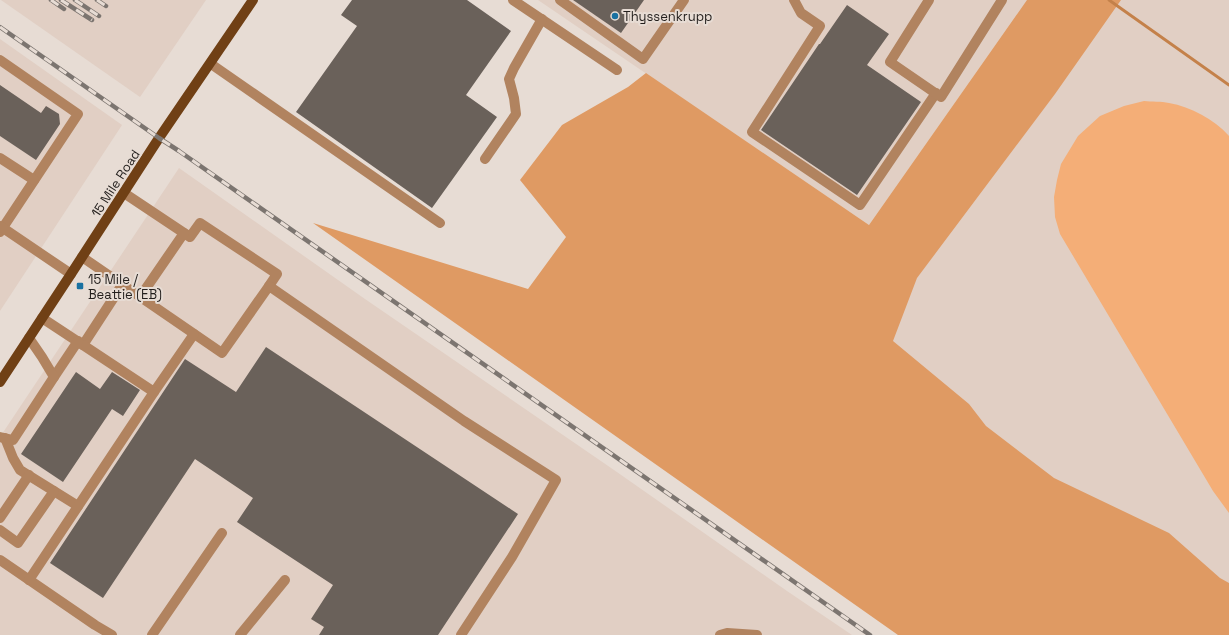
<svg xmlns="http://www.w3.org/2000/svg" width="1229" height="635" viewBox="0 0 1229 635" font-family="'Space Grotesk',sans-serif">
<rect width="100%" height="100%" fill="#e7dcd4"/>
<g fill="#e1cfc4">
<path d="M1,0H206L140,97Z"/>
<path d="M538,0H1229V635L773,373L1022,7L869,225Z"/>
<path d="M0,39L122,125L0,311Z"/>
<path d="M179,168L365,299L614,470L787,591L852,635H0V437Z"/>
</g>
<path fill="#f4ae77" d="M1144,101C1152,102 1161,101 1169,103C1191,107 1214,119 1229,136V513L1213,491L1060,234L1055,217L1054,197L1057,180L1061,164L1078,136L1100,116L1124,106Z"/>
<path fill="#df9a63" d="M1027,0H1121L1055,94L917,278L893,341L969,404L986,426L1054,478L1169,533L1220,578L1229,583V635H898L313,223L528,289L566,237L520,180L562,125L628,87L646,73L869,225Z"/>
<g fill="none" stroke-linecap="round" stroke-linejoin="round">
<path stroke="#c4814a" stroke-width="3" d="M1109,0L1229,85"/>
</g>
<g fill="#6a615a">
<path d="M352,0H467L511,31L466,95L497,117L432,208L296,112L357,26L341,15Z"/>
<path d="M573,0H644L621,33Z"/>
<path d="M847,5L889,34L867,65L921,102L857,195L761,130L819,44H820Z"/>
<path d="M0,85L41,113L46,106L59,114L60,124L36,160L0,136Z"/>
<path d="M266,347L518,514L438,635H319L324,627L311,619L333,585L237,522L253,498L195,459L103,598L50,563L185,359L236,392Z"/>
<path d="M76,372L100,389L112,372L140,390L123,416L112,409L63,482L21,454Z"/>
</g>
<g fill="none" stroke-linecap="round" stroke-linejoin="round">
<g stroke="#b1835f" stroke-width="10">
<path d="M513,0L617,70"/>
<path d="M560,0L643,59L684,0"/>
<path d="M794,0L801,13L820,26L752,132L860,205L936,93"/>
<path d="M929,0L890,62L941,97L1002,0"/>
<path d="M0,60L78,114L0,232"/>
<path d="M211,64L440,223"/>
<path d="M0,158L34,180"/>
<path d="M485,159L516,114L514,98L509,79L514,68L542,19"/>
<path d="M124,193L190,237L200,223L277,274L269,286"/>
<path d="M0,226L71,274"/>
<path d="M82,257L222,353L269,286L464,421L556,480L512,557L461,635"/>
<path d="M140,297L184,233"/>
<path d="M42,318L83,345L122,285"/>
<path d="M83,345L154,392L194,334"/>
<path d="M54,377L78,341"/>
<path d="M0,437L13,440L54,377L42,357L29,338"/>
<path d="M5,438L13,458L20,470L78,506"/>
<path d="M0,518L29,475"/>
<path d="M0,530L18,543L54,491"/>
<path d="M0,560L95,625L112,635"/>
<path d="M29,580L154,392"/>
<path d="M152,635L222,533"/>
<path d="M240,635L285,580"/>
<path d="M720,635L727,633L757,635"/>
</g>
<path stroke="#704015" stroke-width="10" d="M0,382L71,274L159,138L253,0"/>
<defs>
<g id="rail">
<path d="M51,0L64,9"/>
<path d="M61,0L92,20"/>
<path d="M75,0L99,16"/>
<path d="M97,0L106,6"/>
<path d="M0,27L159,138L179,151L870,635"/>
</g>
</defs>
<use href="#rail" stroke="#7c7570" stroke-width="4.5"/>
<use href="#rail" stroke="#e7dcd4" stroke-width="3" stroke-dasharray="9" stroke-linecap="butt"/>
</g>
<g fill="#1971a1" stroke="#e7dcd4" stroke-width="1.5">
<circle cx="615" cy="16" r="4"/>
<rect x="76" y="282" width="8" height="8" rx="2"/>
</g>
<g text-anchor="middle" stroke-width="4" stroke-linejoin="round" paint-order="stroke">
<g font-size="13" fill="#231f1d" stroke="#e7dcd4" text-anchor="start">
<text x="623" y="21">Thyssenkrupp</text>
<text x="88" y="284">15 Mile /<tspan x="88" dy="15">Beattie (EB)</tspan></text>
</g>
<g font-size="13" fill="#231f1d" stroke="#e7dcd4">
<text transform="translate(115 183) rotate(-57)" y="5">15 Mile Road</text>
</g>
</g>
</svg>
